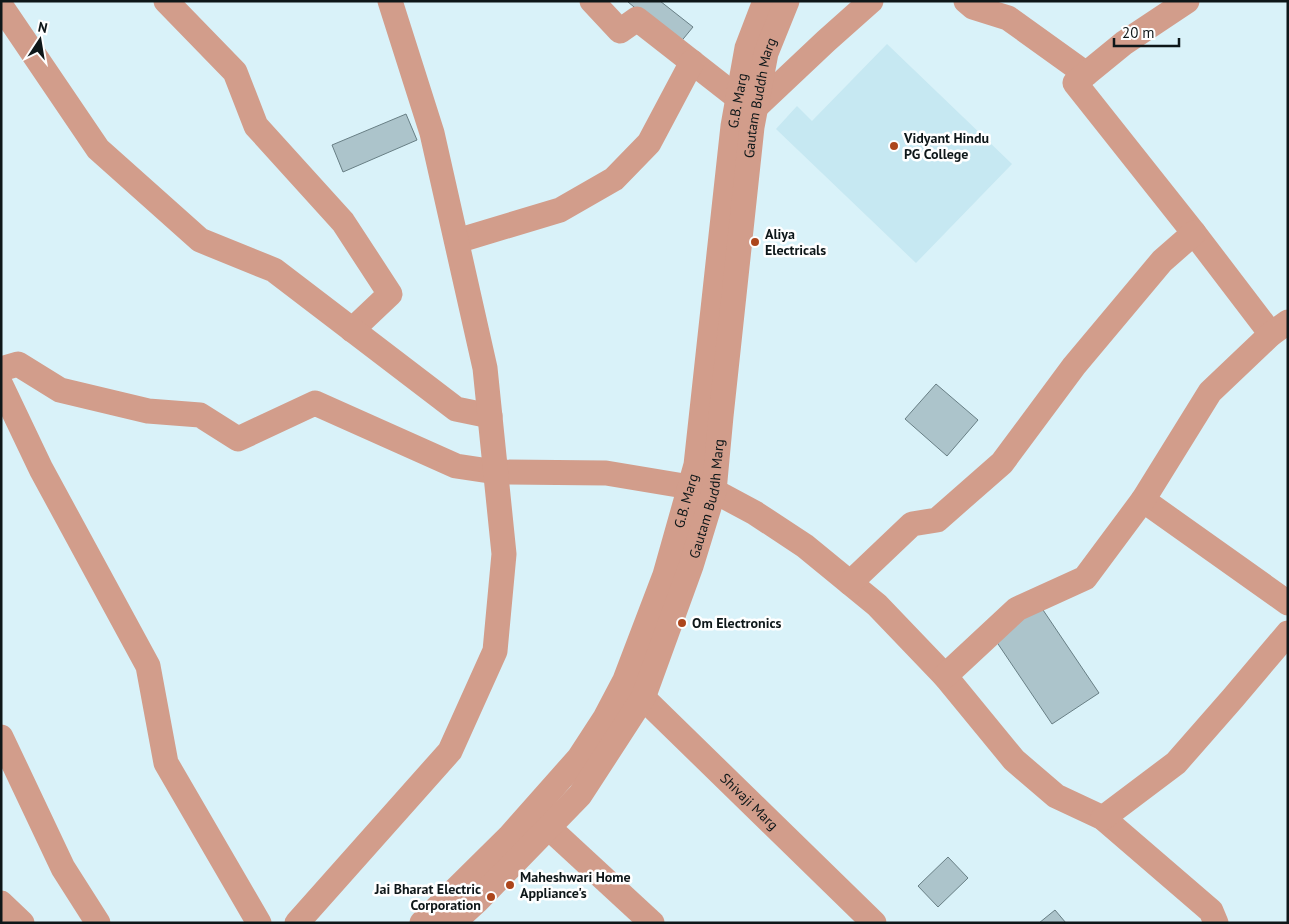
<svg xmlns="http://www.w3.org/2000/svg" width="1289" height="924" viewBox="0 0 1289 924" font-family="'PT Sans',sans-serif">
<rect width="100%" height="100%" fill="#d9f2f9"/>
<path fill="#c6e8f2" d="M887,44L1012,164L916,263L776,129L797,106L812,121Z"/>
<g fill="#acc4cb" stroke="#687f85">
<path d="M629,1H660L693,27L679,44L628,2Z"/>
<path d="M406,114L417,140L343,172L332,145Z"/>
<path d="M936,384L978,420L947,456L905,419Z"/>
<path d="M1041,607L1099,693L1052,724L994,638Z"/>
<path d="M948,857L968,878L938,907L918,886Z"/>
<path d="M1055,910L1066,923H1039Z"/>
</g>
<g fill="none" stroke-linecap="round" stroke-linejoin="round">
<g stroke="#d29d8b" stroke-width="25">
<path d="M166,1L235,72L256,126L343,222L390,294L352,330"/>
<path d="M592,1L620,31L637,19L738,98"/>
<path d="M966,1L973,7L1008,18L1086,74"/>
<path d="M1187,1L1124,43L1075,83L1194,233L1271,334"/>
<path d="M1,6L98,149L200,240L274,270L456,409L490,416"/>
<path d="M756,107L826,41L871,1"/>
<path d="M457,241L560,210L614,179L649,143L692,62"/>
<path d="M1,369L18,364L60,390L148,411L200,415L238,439L315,403L456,466L496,472L606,473L714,491L755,513L805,546L877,605L945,676L1014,760L1056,796L1103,818L1211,911L1216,923"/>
<path d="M1,385L41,469L148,666L166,763L259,923"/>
<path d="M1143,500L1288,603"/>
<path d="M850,583L912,524L937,520L1002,463L1074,366L1162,261L1194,233"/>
<path d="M945,676L1017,609L1085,578L1143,500L1210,392L1271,334L1288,322"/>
<path id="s1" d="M632,687L874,923"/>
<path d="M1,737L63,868L98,923"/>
<path d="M1103,818L1176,763L1233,698L1288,633"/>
<path d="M548,827L652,923"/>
<path d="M1,903L22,923"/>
<path d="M297,923L450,751L495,651L504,554L485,368L432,133L390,1"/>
<path id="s2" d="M422,923L509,837L579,758L605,718L625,680L665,575L696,465L733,126L747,48L765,1"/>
<path id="s3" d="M453,923L477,901L580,795L643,698L691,566L714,491L721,416L752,127L766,53L787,1"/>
</g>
</g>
<g fill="#ac461c" stroke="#fff" stroke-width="2">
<circle cx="894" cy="146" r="5"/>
<circle cx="755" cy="242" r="5"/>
<circle cx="682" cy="623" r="5"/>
<circle cx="510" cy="885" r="5"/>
<circle cx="491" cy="897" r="5"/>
</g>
<g text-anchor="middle" stroke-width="5" stroke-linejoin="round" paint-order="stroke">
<g font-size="14" fill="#0e1719" stroke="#fff">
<text dy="5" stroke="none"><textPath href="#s3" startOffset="911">Gautam Buddh Marg</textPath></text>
<text dy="5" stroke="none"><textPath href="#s2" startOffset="912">G.B. Marg</textPath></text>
<text dy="5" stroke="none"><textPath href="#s3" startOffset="506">Gautam Buddh Marg</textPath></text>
<text dy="5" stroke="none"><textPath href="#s2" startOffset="508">G.B. Marg</textPath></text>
<text dy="5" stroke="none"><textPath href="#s1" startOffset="164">Shivaji Marg</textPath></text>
</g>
<g font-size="14" font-weight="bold" fill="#0e1719" stroke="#fff" text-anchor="start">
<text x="904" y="143">Vidyant Hindu<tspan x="904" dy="16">PG College</tspan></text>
<text x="765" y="239">Aliya<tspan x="765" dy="16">Electricals</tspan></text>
<text x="692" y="628">Om Electronics</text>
<text x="520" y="882">Maheshwari Home<tspan x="520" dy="16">Appliance's</tspan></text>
<text x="481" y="894" text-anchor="end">Jai Bharat Electric<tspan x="481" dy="16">Corporation</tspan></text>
</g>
</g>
<rect width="1289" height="924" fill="none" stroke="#0e1719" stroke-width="5"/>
<g transform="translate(40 40) rotate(12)" stroke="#ffffff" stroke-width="4" paint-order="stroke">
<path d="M0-4L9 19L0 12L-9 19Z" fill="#0e1719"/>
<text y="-8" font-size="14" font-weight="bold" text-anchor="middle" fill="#0e1719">N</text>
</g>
<path d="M1114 38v8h65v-8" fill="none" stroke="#0e1719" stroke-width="2.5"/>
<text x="1122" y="38" font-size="15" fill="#0e1719" stroke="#ffffff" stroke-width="4" paint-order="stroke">20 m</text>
</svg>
